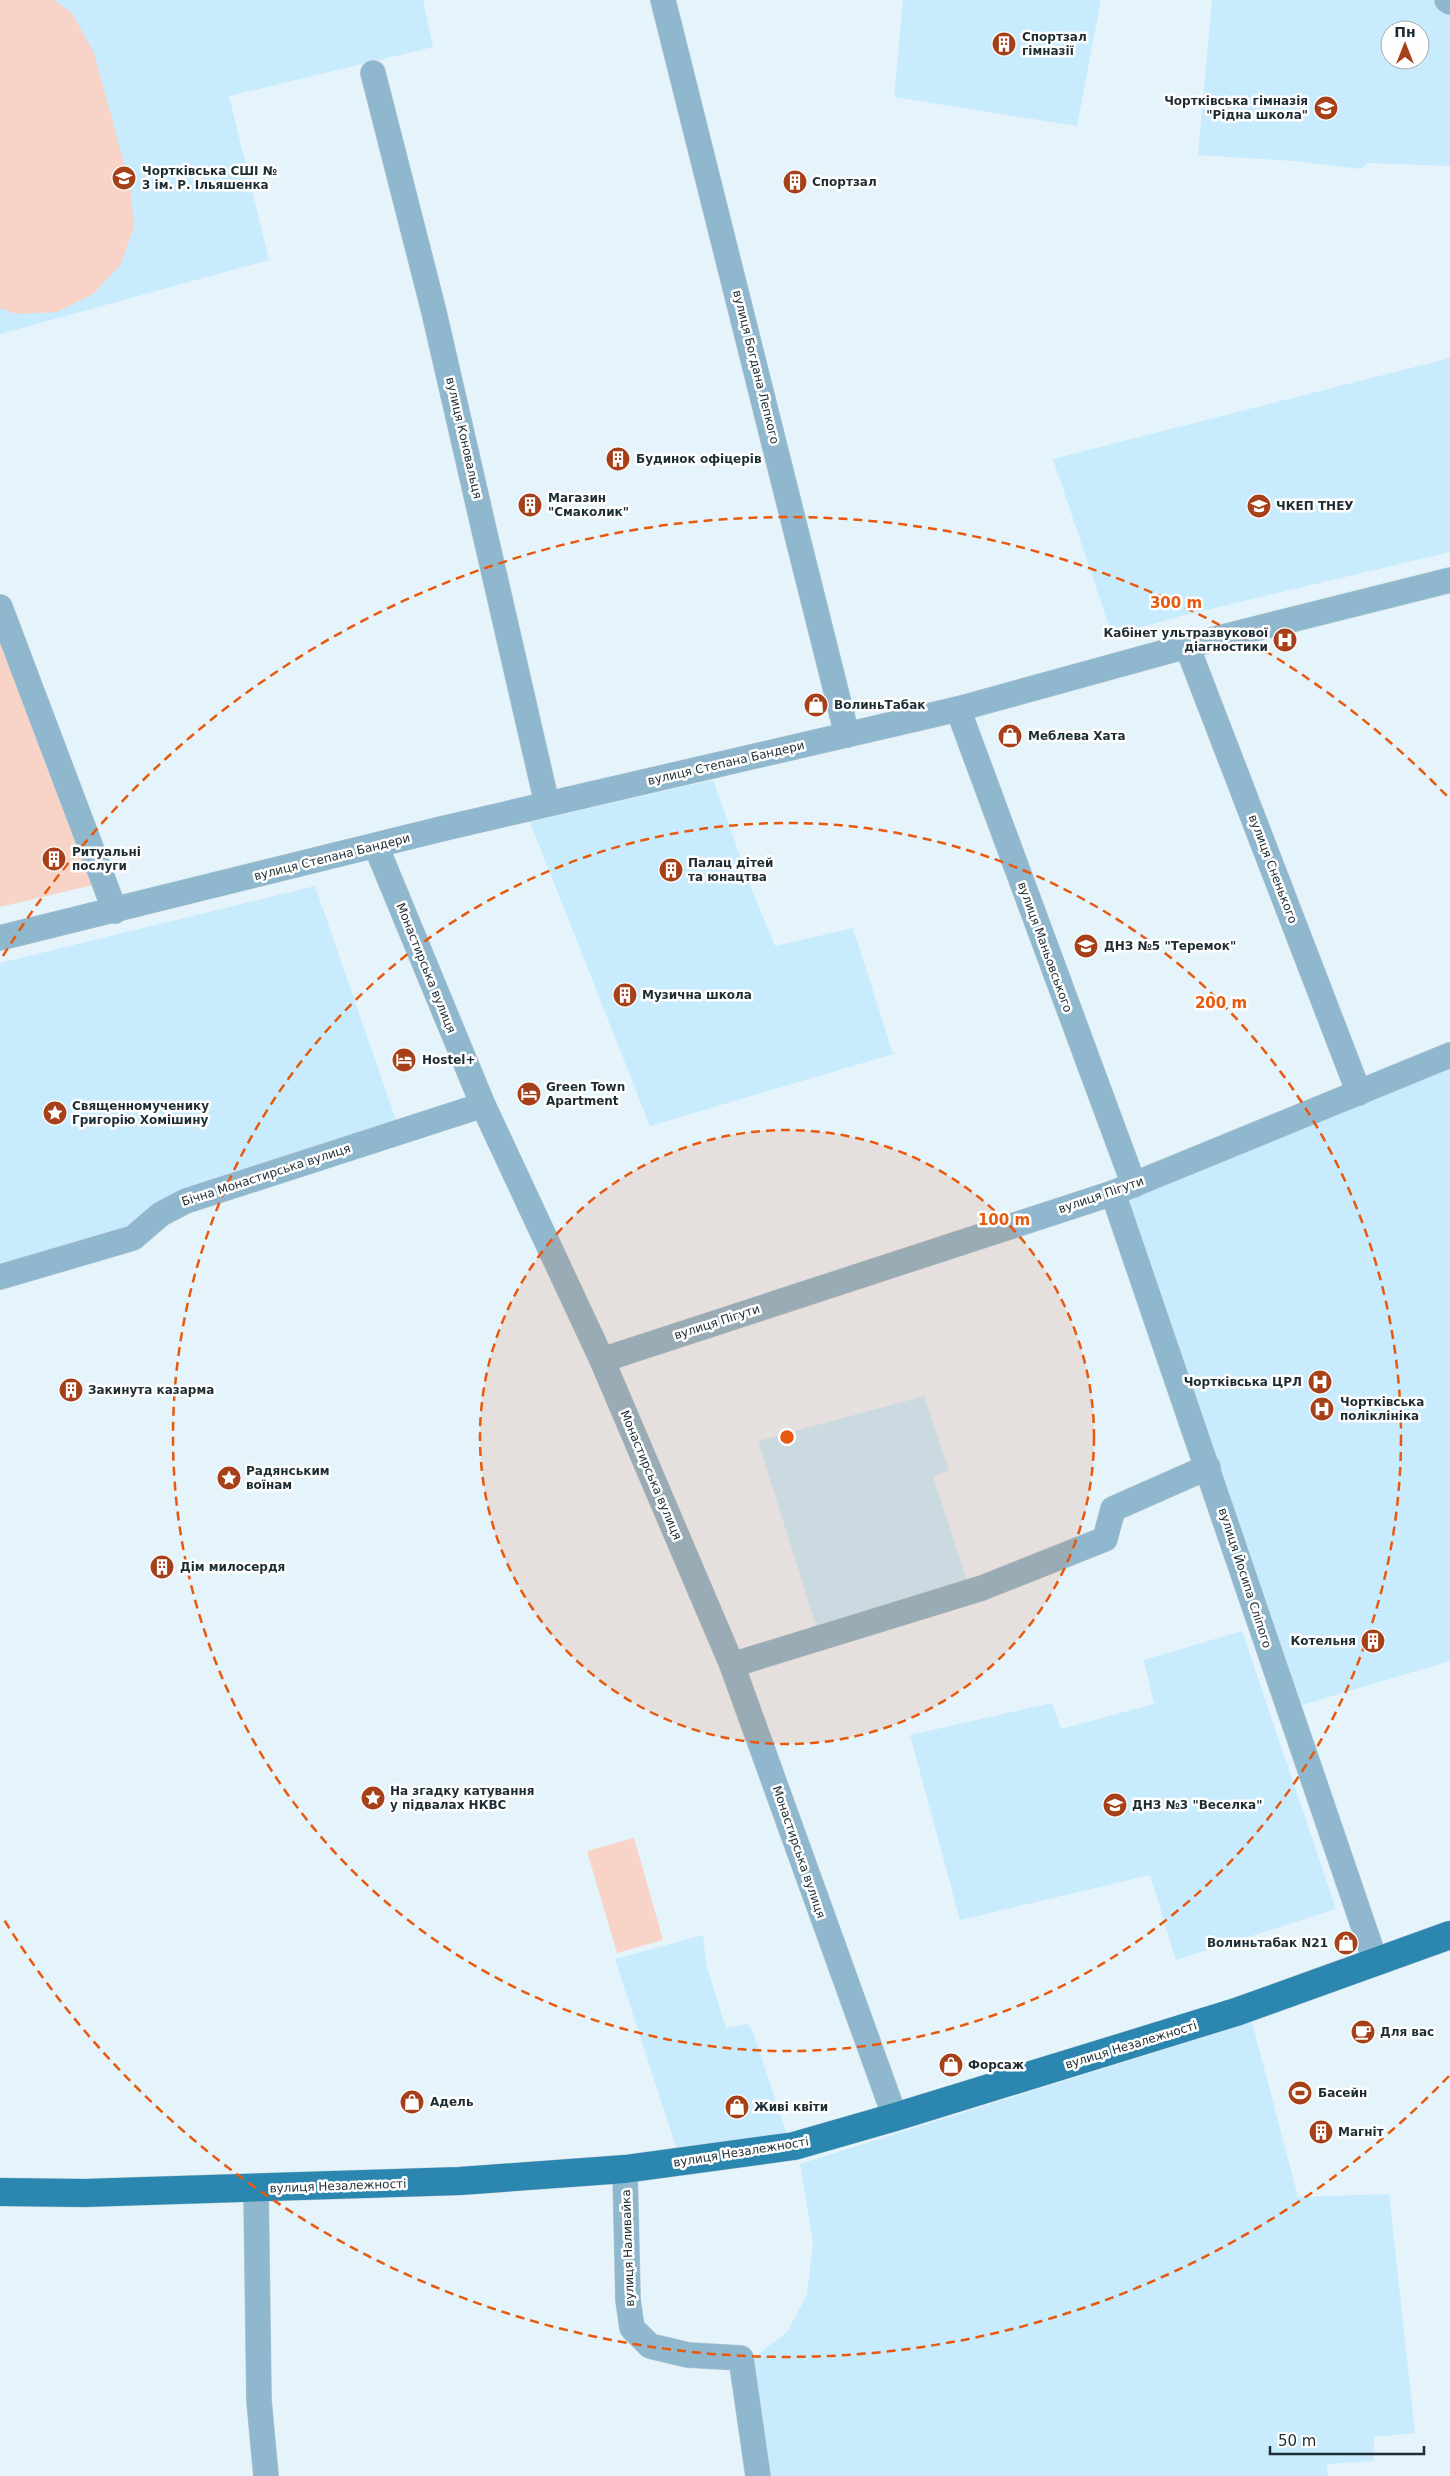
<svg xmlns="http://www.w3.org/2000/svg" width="1450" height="2476" viewBox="0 0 1450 2476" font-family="'DejaVu Sans',sans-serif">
<rect width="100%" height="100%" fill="#e5f3fb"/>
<g fill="#c8ebfe" fill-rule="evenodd">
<path d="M0,0H423L433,47L229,96L269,260L0,334Z"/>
<path d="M903,0H1101L1077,126L894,97Z"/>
<path d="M1212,0H1438L1450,14V166L1368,163L1361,169L1295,161L1198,155ZM1390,30H1420V60H1390Z"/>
<path d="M1450,358V552L1185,615L1112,635L1053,459Z"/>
<path d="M713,780L754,895L775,946L853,928L893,1054L650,1126L530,822Z"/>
<path d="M315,886L398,1126L126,1233L0,1270V963Z"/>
<path d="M1450,1069V1661L1302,1705L1127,1199Z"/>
<path d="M924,1396L949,1471L933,1476L967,1581L816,1626L758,1441Z"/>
<path d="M1242,1631L1336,1909L1176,1960L1150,1875L960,1920L910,1735L1052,1703L1061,1729L1154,1704L1144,1660Z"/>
<path d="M703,1935L706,1964L726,2028L747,2024L752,2029L786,2132L708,2145L676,2147L615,1959Z"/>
<path d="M1252,2022L1298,2197L1389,2194L1415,2433L1374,2437V2461L1327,2464L1328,2476H762L752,2359L787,2332L807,2295L813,2243L800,2164Z"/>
</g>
<g fill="#f8d3c7">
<path d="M0,0H54L72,13L94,53L130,185L134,226L121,264L93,294L57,312L16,314L0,308Z"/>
<path d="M0,636L93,885L0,907Z"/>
<path d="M634,1838L663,1940L617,1953L587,1851Z"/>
</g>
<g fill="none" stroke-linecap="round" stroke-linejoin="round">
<defs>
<g id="minor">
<path d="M663,0L847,735"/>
<path d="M1447,0L1450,2"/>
<path d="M373,73L434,312L547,804"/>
<path d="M0,607L115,911"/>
<path d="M1187,646L1359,1093"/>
<path d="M958,709L1134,1185"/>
<path d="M376,846L483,1105L602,1360L732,1665L895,2117"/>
<path d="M0,938L441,829L958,709L1187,646L1450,580"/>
<path d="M1113,1193L1376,1963"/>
<path d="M0,1277L133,1238L161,1214L186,1201L483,1105"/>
<path d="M602,1360L1113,1193L1450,1055"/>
<path d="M732,1665L982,1588L1105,1539L1113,1509L1208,1467"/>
<path d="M625,2169L628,2300L632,2328L650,2346L688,2355L741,2358L758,2476"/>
<path d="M256,2189L259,2401L266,2476"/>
</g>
<path id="major" d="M0,2192L84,2193L460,2181L625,2169L794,2146L895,2117L1236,2012L1450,1935"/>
</defs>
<use href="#minor" stroke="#c1cfd7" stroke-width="26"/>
<use href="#major" stroke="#c1cfd7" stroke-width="29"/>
<use href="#minor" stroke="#8fb8cf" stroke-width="25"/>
<use href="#major" stroke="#2b87b0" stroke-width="28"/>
</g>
<circle cx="787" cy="1437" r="307" fill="#e8590c" fill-opacity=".12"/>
<g fill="none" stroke="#e8590c" stroke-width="2.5" stroke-dasharray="9 6">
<circle cx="787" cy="1437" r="307"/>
<circle cx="787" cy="1437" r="614"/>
<path d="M1449 2076A920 920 0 0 1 3 1918M3 956A920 920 0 0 1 1449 798"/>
</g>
<defs>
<symbol id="building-disc" viewBox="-11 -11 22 22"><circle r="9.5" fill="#a64019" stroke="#fefefe"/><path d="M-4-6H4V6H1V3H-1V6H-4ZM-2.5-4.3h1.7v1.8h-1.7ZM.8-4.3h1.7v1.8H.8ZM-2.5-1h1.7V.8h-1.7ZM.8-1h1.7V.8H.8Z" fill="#fff"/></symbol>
<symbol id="school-disc" viewBox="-11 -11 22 22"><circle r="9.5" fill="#a64019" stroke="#fefefe"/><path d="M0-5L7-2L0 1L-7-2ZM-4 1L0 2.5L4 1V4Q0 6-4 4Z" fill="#fff"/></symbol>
<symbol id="university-disc" viewBox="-11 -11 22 22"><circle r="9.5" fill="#a64019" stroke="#fefefe"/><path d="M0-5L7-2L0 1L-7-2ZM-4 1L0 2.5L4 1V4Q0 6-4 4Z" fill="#fff"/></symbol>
<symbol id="hospital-disc" viewBox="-11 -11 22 22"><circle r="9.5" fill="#a64019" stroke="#fefefe"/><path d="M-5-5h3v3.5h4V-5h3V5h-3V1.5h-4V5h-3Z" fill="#fff"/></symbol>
<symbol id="shop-disc" viewBox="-11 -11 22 22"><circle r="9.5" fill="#a64019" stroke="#fefefe"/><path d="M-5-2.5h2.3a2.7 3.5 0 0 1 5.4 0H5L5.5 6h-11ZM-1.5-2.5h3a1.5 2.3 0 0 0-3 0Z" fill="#fff"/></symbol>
<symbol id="hotel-disc" viewBox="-11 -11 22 22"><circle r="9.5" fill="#a64019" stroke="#fefefe"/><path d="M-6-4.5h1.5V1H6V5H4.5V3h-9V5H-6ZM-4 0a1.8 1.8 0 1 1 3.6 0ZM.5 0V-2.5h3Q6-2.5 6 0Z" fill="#fff"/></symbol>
<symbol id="sight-disc" viewBox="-11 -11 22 22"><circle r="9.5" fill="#a64019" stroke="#fefefe"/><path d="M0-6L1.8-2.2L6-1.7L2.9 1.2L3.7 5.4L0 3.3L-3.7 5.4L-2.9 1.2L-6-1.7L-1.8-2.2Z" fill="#fff"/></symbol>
<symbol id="cafe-disc" viewBox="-11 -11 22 22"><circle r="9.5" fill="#a64019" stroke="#fefefe"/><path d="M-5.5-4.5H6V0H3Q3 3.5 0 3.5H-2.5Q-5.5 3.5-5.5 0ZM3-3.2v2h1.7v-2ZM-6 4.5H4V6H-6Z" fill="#fff"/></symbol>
<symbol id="stadium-disc" viewBox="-11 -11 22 22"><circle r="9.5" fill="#a64019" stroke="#fefefe"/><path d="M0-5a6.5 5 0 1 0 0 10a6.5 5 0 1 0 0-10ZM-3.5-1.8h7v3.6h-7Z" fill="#fff"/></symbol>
</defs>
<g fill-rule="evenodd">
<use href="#building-disc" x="990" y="30" width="28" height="28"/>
<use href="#school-disc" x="1312" y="94" width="28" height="28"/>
<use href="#school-disc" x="110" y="164" width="28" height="28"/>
<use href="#building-disc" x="781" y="168" width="28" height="28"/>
<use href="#building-disc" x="604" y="445" width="28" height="28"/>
<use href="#building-disc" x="516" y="491" width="28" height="28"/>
<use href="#university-disc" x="1245" y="492" width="28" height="28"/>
<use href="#hospital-disc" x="1271" y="626" width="28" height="28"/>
<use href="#shop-disc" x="802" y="691" width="28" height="28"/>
<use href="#shop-disc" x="996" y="722" width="28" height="28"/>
<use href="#building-disc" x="40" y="845" width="28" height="28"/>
<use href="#building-disc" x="657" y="856" width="28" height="28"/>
<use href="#school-disc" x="1072" y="932" width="28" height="28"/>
<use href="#building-disc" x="611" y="981" width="28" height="28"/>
<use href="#hotel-disc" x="390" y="1046" width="28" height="28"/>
<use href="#hotel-disc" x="515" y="1080" width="28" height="28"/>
<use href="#sight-disc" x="41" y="1099" width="28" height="28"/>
<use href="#hospital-disc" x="1306" y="1368" width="28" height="28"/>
<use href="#building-disc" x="57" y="1376" width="28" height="28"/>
<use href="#hospital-disc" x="1308" y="1395" width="28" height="28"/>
<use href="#sight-disc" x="215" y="1464" width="28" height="28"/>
<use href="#building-disc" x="148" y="1553" width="28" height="28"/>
<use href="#building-disc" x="1359" y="1627" width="28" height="28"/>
<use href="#sight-disc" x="359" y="1784" width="28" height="28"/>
<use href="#school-disc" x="1101" y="1791" width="28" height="28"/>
<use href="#shop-disc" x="1332" y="1929" width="28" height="28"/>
<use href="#cafe-disc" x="1349" y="2018" width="28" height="28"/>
<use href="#shop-disc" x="937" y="2051" width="28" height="28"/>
<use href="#stadium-disc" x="1286" y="2079" width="28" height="28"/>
<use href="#shop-disc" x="398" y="2088" width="28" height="28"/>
<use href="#shop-disc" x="723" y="2093" width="28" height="28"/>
<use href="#building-disc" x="1307" y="2118" width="28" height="28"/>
</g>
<g text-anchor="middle" stroke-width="5" stroke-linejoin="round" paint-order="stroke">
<g font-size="12" font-weight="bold" fill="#1e2c33" stroke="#fefefe" text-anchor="start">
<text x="1022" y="41">Спортзал<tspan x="1022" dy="14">гімназії</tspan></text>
<text x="1308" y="105" text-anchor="end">Чортківська гімназія<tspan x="1308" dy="14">"Рідна школа"</tspan></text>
<text x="142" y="175">Чортківська СШІ №<tspan x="142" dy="14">3 ім. Р. Ільяшенка</tspan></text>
<text x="812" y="186">Спортзал</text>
<text x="636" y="463">Будинок офіцерів</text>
<text x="548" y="502">Магазин<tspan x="548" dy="14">"Смаколик"</tspan></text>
<text x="1276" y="510">ЧКЕП ТНЕУ</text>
<text x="1268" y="637" text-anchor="end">Кабінет ультразвукової<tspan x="1268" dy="14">діагностики</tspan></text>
<text x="834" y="709">ВолиньТабак</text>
<text x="1028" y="740">Меблева Хата</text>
<text x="72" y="856">Ритуальні<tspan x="72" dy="14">послуги</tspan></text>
<text x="688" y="867">Палац дітей<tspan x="688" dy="14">та юнацтва</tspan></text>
<text x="1104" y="950">ДНЗ №5 "Теремок"</text>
<text x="642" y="999">Музична школа</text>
<text x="422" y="1064">Hostel+</text>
<text x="546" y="1091">Green Town<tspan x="546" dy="14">Apartment</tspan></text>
<text x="72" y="1110">Священномученику<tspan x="72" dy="14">Григорію Хомішину</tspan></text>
<text x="1302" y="1386" text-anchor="end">Чортківська ЦРЛ</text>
<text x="88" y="1394">Закинута казарма</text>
<text x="1340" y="1406">Чортківська<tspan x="1340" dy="14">поліклініка</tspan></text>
<text x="246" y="1475">Радянським<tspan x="246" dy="14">воїнам</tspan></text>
<text x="180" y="1571">Дім милосердя</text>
<text x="1356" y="1645" text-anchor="end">Котельня</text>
<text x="390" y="1795">На згадку катування<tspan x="390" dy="14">у підвалах НКВС</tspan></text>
<text x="1132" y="1809">ДНЗ №3 "Веселка"</text>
<text x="1328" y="1947" text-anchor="end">Волиньтабак N21</text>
<text x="1380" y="2036">Для вас</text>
<text x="968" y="2069">Форсаж</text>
<text x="1318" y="2097">Басейн</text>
<text x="430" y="2106">Адель</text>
<text x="754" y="2111">Живі квіти</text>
<text x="1338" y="2136">Магніт</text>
</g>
<g font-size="12" fill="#1e2c33" stroke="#fefefe">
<text transform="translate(756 367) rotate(76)" y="4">вулиця Богдана Лепкого</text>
<text transform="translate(464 438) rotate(77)" y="4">вулиця Коновальця</text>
<text transform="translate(726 763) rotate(-13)" y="4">вулиця Степана Бандери</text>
<text transform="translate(332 857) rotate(-14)" y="4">вулиця Степана Бандери</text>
<text transform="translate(1273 869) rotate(69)" y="4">вулиця Сненького</text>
<text transform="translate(1045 947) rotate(70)" y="4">вулиця Маньовського</text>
<text transform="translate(426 968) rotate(68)" y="4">Монастирська вулиця</text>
<text transform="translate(266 1175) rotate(-18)" y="4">Бічна Монастирська вулиця</text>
<text transform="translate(1101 1195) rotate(-19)" y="4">вулиця Пігути</text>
<text transform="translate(717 1322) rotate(-18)" y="4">вулиця Пігути</text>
<text transform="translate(651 1475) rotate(67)" y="4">Монастирська вулиця</text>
<text transform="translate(1245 1578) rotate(72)" y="4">вулиця Йосипа Сліпого</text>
<text transform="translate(799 1852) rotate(71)" y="4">Монастирська вулиця</text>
<text transform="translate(1131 2045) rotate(-17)" y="4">вулиця Незалежності</text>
<text transform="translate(741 2152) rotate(-9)" y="4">вулиця Незалежності</text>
<text transform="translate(338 2186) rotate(-2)" y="4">вулиця Незалежності</text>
<text transform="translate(628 2248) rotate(-92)" y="4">вулиця Наливайка</text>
</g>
</g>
<circle cx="787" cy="1437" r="8" fill="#e8590c" stroke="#fefefe" stroke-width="2.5"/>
<g font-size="15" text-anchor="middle" font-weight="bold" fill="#e8590c" stroke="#fefefe" stroke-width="5" stroke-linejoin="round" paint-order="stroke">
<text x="1176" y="608">300 m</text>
<text x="1221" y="1008">200 m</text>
<text x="1004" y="1225">100 m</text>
</g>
<g transform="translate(1405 45)"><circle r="24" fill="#fefefe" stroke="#a4aaad"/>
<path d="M0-4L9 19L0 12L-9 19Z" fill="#a64019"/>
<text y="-8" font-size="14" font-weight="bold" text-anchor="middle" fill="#1e2c33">Пн</text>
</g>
<path d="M1270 2446v8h154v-8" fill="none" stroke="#1e2c33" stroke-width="2.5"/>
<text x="1278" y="2446" font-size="15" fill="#1e2c33" stroke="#fefefe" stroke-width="4" paint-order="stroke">50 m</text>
</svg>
